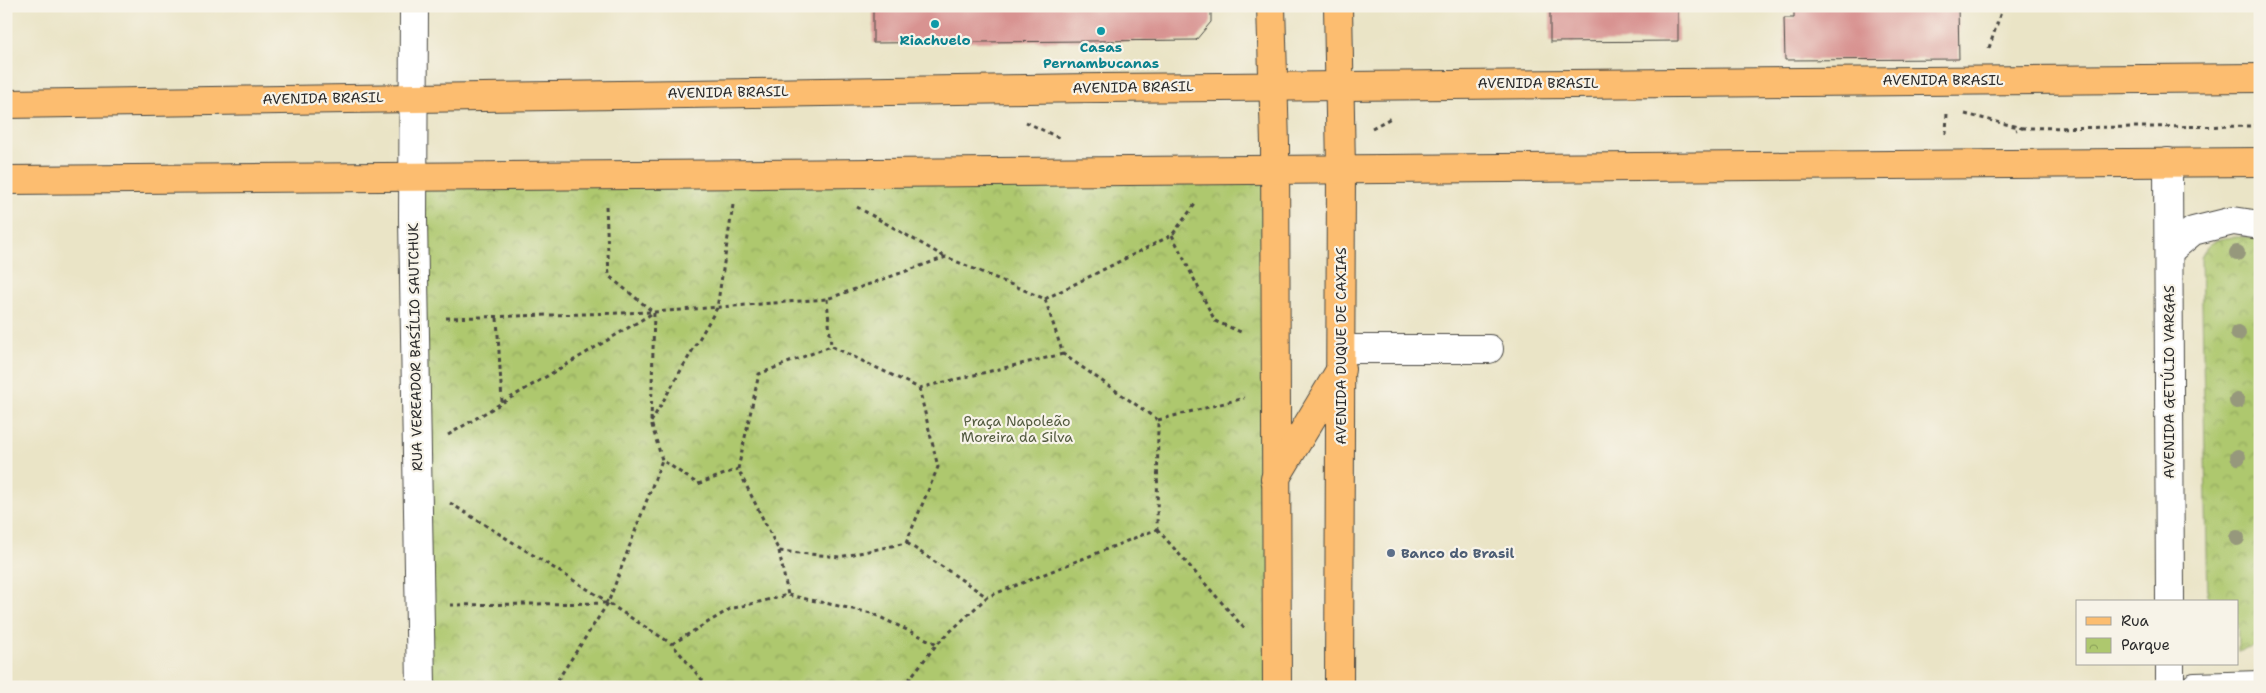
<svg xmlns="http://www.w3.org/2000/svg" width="2266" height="693" viewBox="0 0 2266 693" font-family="'Shantell Sans',sans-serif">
<defs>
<pattern id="park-crowns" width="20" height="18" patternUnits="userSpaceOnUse" patternTransform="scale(1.25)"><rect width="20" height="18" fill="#aec86e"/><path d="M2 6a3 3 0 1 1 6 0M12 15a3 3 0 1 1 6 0" fill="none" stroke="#8ea35b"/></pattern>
</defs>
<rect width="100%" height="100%" fill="#f7f3e8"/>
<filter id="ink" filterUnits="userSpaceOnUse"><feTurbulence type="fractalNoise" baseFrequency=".02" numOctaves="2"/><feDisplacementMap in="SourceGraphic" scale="10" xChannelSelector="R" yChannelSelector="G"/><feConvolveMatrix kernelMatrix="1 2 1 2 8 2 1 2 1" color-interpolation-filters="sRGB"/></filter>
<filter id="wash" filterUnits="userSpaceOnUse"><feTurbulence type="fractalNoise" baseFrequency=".0096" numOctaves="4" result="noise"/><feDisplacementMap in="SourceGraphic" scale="20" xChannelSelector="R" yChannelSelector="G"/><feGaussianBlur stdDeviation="1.12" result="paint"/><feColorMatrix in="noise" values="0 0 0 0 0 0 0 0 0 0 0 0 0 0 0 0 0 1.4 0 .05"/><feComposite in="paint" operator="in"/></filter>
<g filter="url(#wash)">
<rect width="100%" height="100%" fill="#eae4c6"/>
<g fill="url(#park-crowns)" stroke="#6c7a4c">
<path d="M1275,170L1277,687H421L413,177Z"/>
<path d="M2251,237L2260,241V645L2238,652L2237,602H2208L2201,257C2210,235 2231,237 2251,237Z"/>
</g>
<g id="blocks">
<g fill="#d89391">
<path d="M873,6H1211V22L1196,40L873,43Z"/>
<path d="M1550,6H1678V41L1550,42Z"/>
<path d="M1794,6H1958L1959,59L1785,60L1784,18H1794Z"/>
</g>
</g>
</g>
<g filter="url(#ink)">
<use href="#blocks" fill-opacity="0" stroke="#484742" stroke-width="1"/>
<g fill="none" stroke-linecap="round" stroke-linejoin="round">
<defs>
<g id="minor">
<path d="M414,6L413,219L421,687"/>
<path d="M2168,162L2170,602"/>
<path d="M2169,251L2193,231L2233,221L2260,225"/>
<path d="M1341,349H1489"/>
<path d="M2170,664V687"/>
<path d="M2195,687L2260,685"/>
</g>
<g id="major">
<path d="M1271,6L1275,144L1277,687"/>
<path d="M1338,6L1341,169L1339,687"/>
<path d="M6,104C757,90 1509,83 2260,78"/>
<path d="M6,180L2260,162"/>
<path d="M1275,479L1341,369"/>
</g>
</defs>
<use href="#minor" stroke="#484742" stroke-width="30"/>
<use href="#major" stroke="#484742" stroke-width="30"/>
<g stroke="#484742" stroke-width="3" stroke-dasharray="4 4" stroke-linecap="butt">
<path d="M1989,48L2003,6"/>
<path d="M1965,114L2022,128L2016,130"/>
<path d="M1026,122L1059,138"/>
<path d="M1372,128L1391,118"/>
<path d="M2022,128L2260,126"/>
<path d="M1946,134L1947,113"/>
<path d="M606,206L609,276L653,312"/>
<path d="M857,207L945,257"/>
<path d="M1172,235L1215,321L1243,333"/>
<path d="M827,299L831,346"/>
<path d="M1045,299L1172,235L1196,203"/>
<path d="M654,313L651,422L662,460L698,484L738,469"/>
<path d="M446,318L654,312L827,299L946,257L1045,299L1063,354L1158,420L1157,529L987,597L937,644"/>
<path d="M497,318L502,402"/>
<path d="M919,388L938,467L906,543L840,557L779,551L738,469L759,374L831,346L919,388L1063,354"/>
<path d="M1158,420L1244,398"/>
<path d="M651,422L717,308L733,205"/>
<path d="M448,435L653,313"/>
<path d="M450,503L608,602"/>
<path d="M1157,529L1244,628"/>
<path d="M907,543L987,597"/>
<path d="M779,551L788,595"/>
<path d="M450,605L608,603L672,644"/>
<path d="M553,687L608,603L662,460"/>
<path d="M708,687L672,644L730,609L788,595L871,613L937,644L903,687"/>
</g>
<use href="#minor" stroke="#fff" stroke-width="28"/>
<use href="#major" stroke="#fcbd6f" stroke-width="28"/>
</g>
<g fill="#96987c">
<circle cx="2237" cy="253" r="8"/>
<circle cx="2238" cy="333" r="8"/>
<circle cx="2237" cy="401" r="8"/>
<circle cx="2238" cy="457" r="8"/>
<circle cx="2237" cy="538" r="8"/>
</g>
</g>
<g fill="#0f9aa8" stroke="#f7f3e8" stroke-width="2">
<circle cx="935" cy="24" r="5"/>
<circle cx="1101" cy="31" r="5"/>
</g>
<circle fill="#5c6f8a" stroke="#f7f3e8" stroke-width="2" cx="1391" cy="553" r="5"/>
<g text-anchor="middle" stroke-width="4.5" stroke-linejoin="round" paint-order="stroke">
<g font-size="14" font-weight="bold" fill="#0d838f" stroke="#f7f3e8">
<text x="935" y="45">Riachuelo</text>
<text x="1101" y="52">Casas<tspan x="1101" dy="16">Pernambucanas</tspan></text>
</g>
<g font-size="14" fill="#2b2b2b" stroke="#f7f3e8">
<text x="1943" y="85">AVENIDA BRASIL</text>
<text x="1538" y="88">AVENIDA BRASIL</text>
<text transform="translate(1133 87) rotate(-1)" y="5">AVENIDA BRASIL</text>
<text transform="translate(728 92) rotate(-1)" y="5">AVENIDA BRASIL</text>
<text transform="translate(323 98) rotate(-1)" y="5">AVENIDA BRASIL</text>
<text transform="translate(1341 346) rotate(-90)" y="5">AVENIDA DUQUE DE CAXIAS</text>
<text transform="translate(415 347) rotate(-91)" y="5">RUA VEREADOR BASÍLIO SAUTCHUK</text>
<text transform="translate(2169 382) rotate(-90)" y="5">AVENIDA GETÚLIO VARGAS</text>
</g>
<g font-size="14" fill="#525a3f" stroke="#f7f3e8">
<text x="1017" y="426">Praça Napoleão<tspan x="1017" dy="16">Moreira da Silva</tspan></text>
</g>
<g font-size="14" font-weight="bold" fill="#4e5e75" stroke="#f7f3e8" text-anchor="start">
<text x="1401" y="558">Banco do Brasil</text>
</g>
</g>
<rect width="2266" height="693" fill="none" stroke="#f7f3e8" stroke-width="25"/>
<rect x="2076" y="600" width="162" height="65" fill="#f7f3e8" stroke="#a5a39c"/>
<rect x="2086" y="617" width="25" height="8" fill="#fcbd6f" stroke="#a5a39c"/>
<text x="2121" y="626" font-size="15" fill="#2b2b2b">Rua</text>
<rect x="2086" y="638" width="25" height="15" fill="url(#park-crowns)" stroke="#a5a39c"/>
<text x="2121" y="650" font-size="15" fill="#2b2b2b">Parque</text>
</svg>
